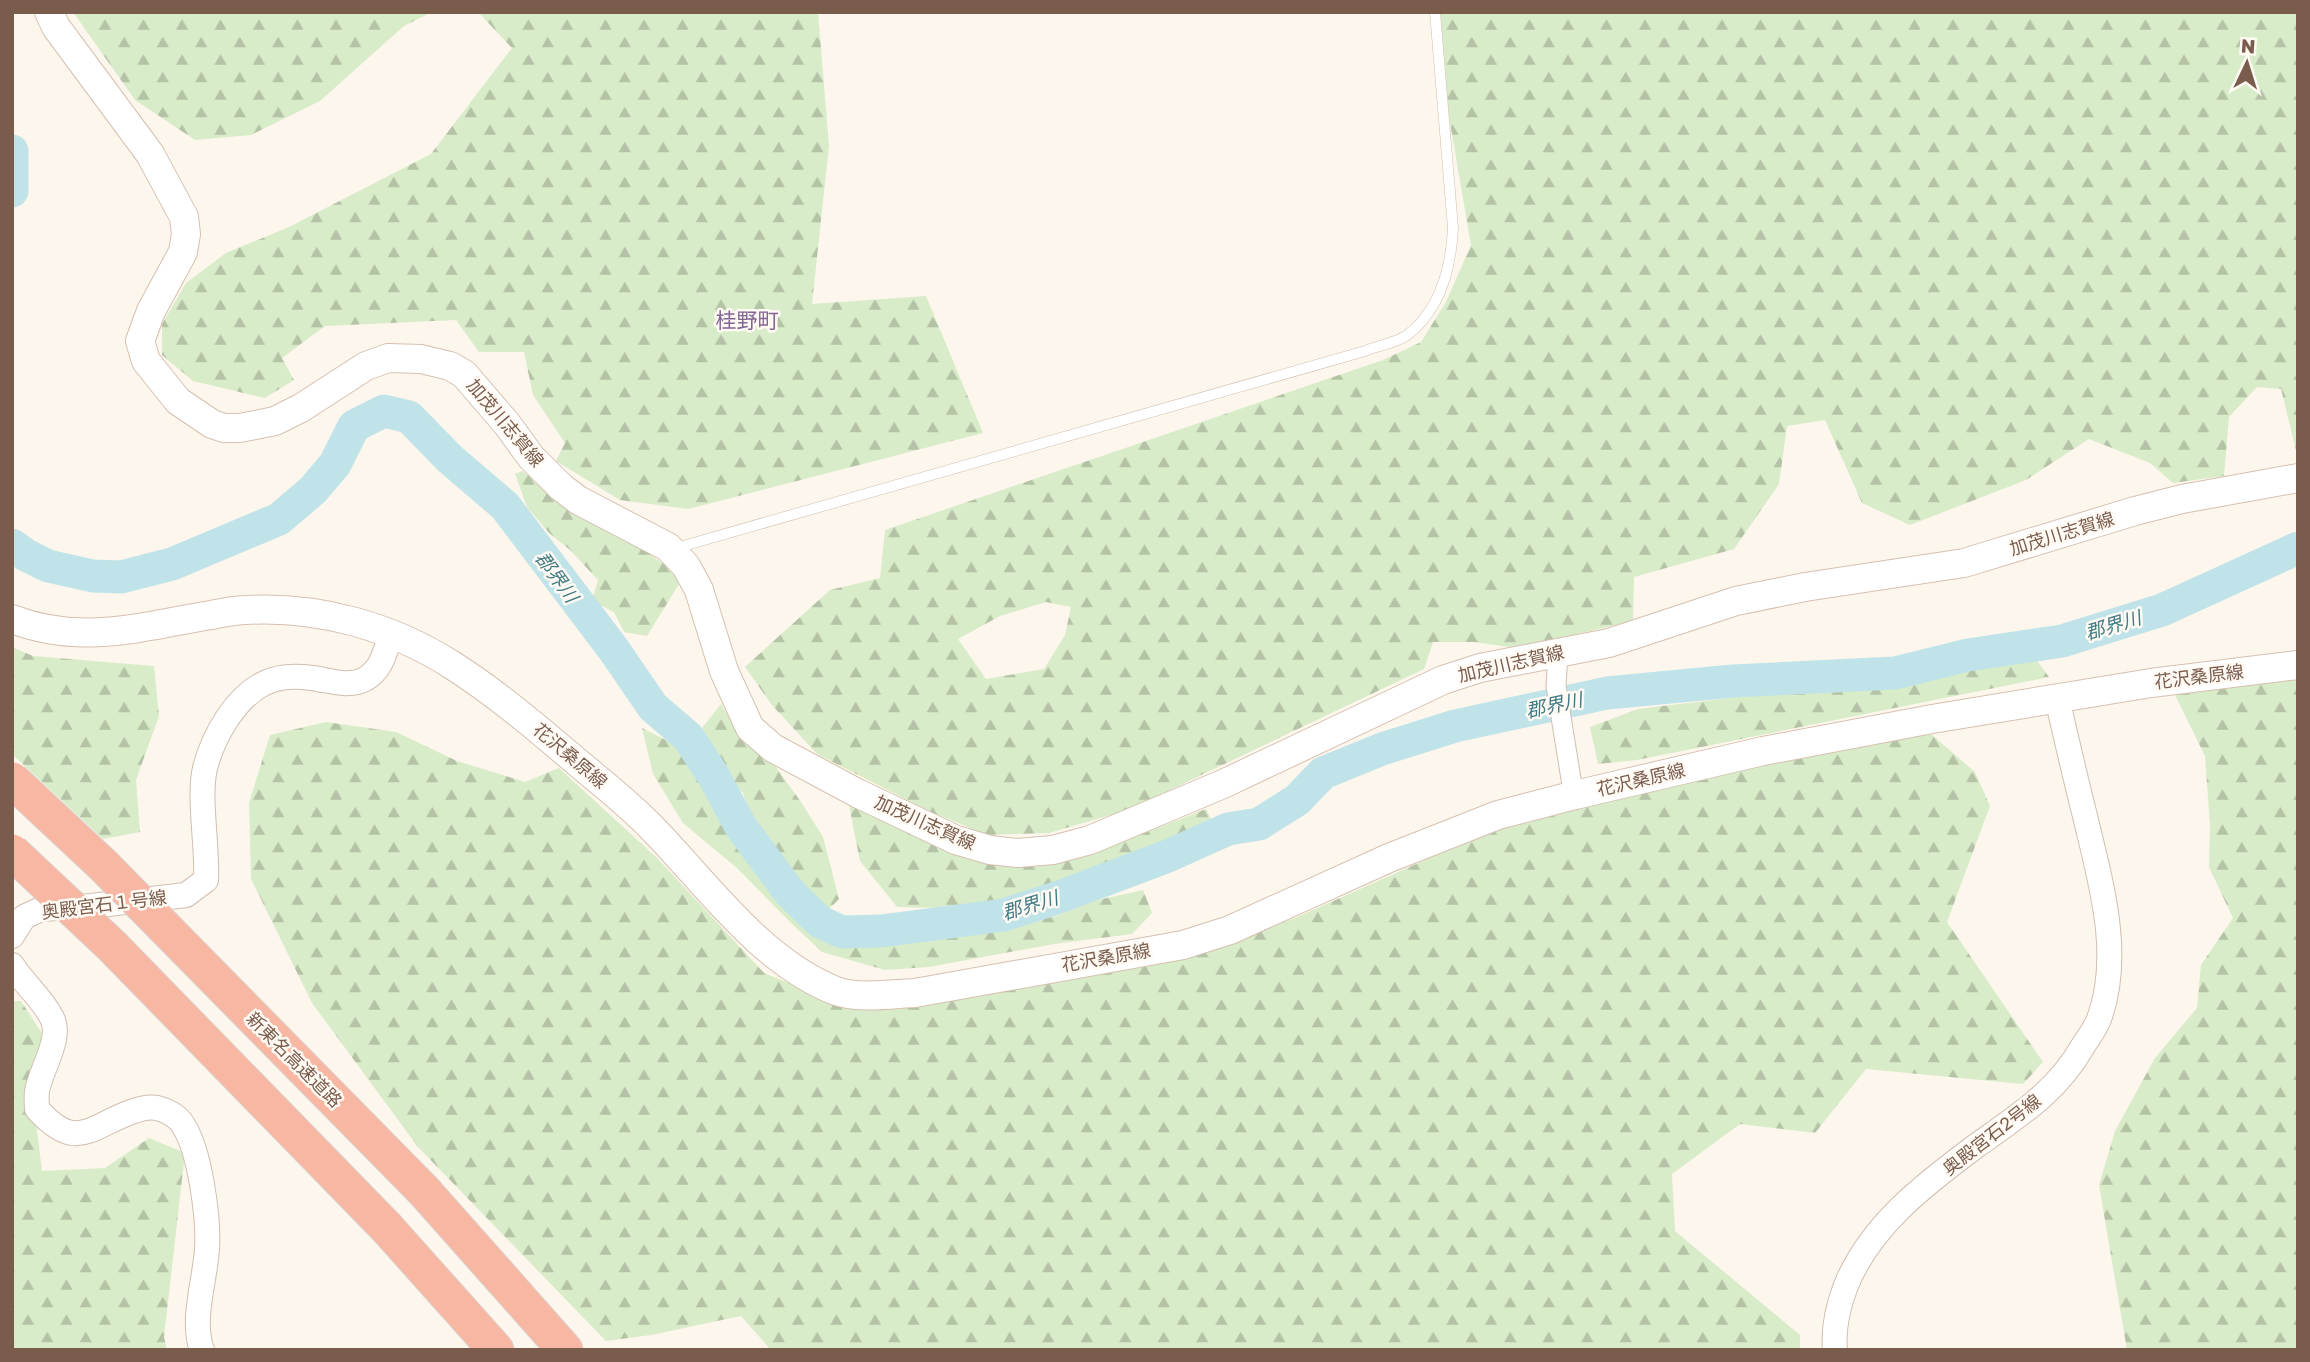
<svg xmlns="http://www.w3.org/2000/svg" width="2310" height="1362" viewBox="0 0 2310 1362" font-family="'Golos Text','Noto Sans JP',sans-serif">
<defs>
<pattern id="forest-firs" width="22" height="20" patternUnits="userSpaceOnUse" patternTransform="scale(1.75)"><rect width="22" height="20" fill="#d8ecc9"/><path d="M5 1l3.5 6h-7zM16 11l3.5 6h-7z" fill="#b4c2a5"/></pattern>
</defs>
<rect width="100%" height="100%" fill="#fdf6ec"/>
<g fill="url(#forest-firs)" fill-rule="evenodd">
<path d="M73,12H432L404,26L320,101L251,135L195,140L135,100Z"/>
<path d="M478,12H818L829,146L812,304L926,296L983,433L688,509L620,500L556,461L565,443L533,395L524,352H479L456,320L325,326L282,358L294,380L265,398L193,381L162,355V324L186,283L226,253L289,227L431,154L512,48Z"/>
<path d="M1431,12H2298V459L2281,389L2257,387L2229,417L2224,476L2173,483L2150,463L2089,439L2026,480L1910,525L1862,503L1825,420L1787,426L1779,484L1734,549L1634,577L1633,621L1517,648L1473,642H1433L1424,669L1128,810L1049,833L987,835L931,812L817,754L772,705L745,667L830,590L880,578L885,530L1383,360L1421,342L1446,302L1471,245ZM1046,602L1071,607L1065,635L1044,669L986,679L958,639L1000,616Z"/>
<path d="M522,471L538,482L561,505L603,525L640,547L676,573L679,584L647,636L624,632L614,612L592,601L598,580L570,550L549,533L527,507L515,474Z"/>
<path d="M12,647L33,656L154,666L159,716L136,780L140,832L103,839L12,754Z"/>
<path d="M2035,658L2049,677L1637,760L1598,764L1590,727L1638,709L1924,675L1934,671Z"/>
<path d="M2298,678V1350H2127L2099,1185L2115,1131L2155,1058L2197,1008L2201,965L2233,918L2209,867L2210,825L2205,756L2174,693Z"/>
<path d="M721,704L741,738L770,759L801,802L823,837L839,899L829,909L799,883L760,844L743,793L726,774L702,728Z"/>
<path d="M326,722L396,732L457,761L525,782L559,768L657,858L764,973L831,1000L1191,954L1295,918L1499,827L1835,748L1931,734L1975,772L1990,806L1947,922L2043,1062L2023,1084L1866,1069L1815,1133L1740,1124L1672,1174L1675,1231L1800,1335V1350H771L741,1316L651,1335L606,1341L418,1147L312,1003L251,879L249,803L270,735Z"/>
<path d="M642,728L674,744L760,876L806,919L830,936L860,941L1053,917L1098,900L1143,890L1152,913L1132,934L1054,944L929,967L885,970L822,952L789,921L737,868L683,823L653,774Z"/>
<path d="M848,800L1030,866L1088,855L1206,809L1211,819L1175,842L1126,862L989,909L897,907L860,861Z"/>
<path d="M12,1001H21L52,1049L35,1115L42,1171L105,1168L149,1138L185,1153L164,1337L167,1350H12Z"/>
</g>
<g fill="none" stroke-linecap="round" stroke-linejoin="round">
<g stroke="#bfe3e8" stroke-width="33">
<path d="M12,151V191"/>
<path d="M12,545L26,555L48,566L93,576L121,577L172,564L279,519L313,490L335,464L354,426L384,411L409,417L450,459L505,506L614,650L653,707L688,737L713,775L741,827L791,894L820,922L842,932L881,931L1004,915L1062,896L1168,856L1228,829L1259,824L1297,800L1323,773L1382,749L1455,726L1607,693L1733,681L1895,673L1968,655L2062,641L2162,610L2298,548"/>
</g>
<defs>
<path id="service" d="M676,548L1365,351C1377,346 1395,343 1406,336C1440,311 1451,268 1453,228L1435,12"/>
<path id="minor" d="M1558,652L1556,686L1572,785"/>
<g id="tertiary">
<path d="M12,936L24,917L41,909L91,906L186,895L206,880C208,847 198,798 205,768C213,737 235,697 265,683C279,676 297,676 312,678C329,680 349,688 365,679C382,670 385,651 391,634"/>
<path d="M12,965C24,984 42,998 52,1018C63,1039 39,1072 37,1092C36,1097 37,1104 37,1109C76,1152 88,1128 131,1112C139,1109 148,1106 157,1108C166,1110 178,1116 183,1125C200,1150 209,1219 207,1249C205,1281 191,1320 202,1350"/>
<path d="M1835,1350C1833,1329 1838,1307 1845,1288C1869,1226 1925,1184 1976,1146C2018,1116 2057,1092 2083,1046C2088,1038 2096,1028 2099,1019C2123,954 2100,880 2085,816C2075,777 2066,737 2057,698"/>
</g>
<g id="secondary">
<path d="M49,12L56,27L150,154L184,217L186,234L183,252L151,311L140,341L146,361L178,401L212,424L224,428H240L275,421L301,408L366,366L388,358L421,359L450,366L464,374L507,424L531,457L561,487L578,500L668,547L686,566L699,590L724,671L750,728L773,748L857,793L956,840L990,850L1018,853L1053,850L1090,840L1223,784L1443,680L1480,668L1609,643L1736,601L1805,587L1964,563L2135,511L2182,499L2298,478"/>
<path d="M12,619C77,644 134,629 199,617C215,615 231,610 246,610C318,606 391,626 452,665C496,693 537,728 577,762C602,783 629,804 652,828C707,884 761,962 836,991C858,999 892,994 915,993L1183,945L1230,930L1389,858L1498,815L1575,795L1763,751L1932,719L2151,683L2298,665"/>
</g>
<g id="motorway">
<path d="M424,1191L565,1350"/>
<path d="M387,1228L496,1350"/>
</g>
</defs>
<use href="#service" stroke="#d1beb0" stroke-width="11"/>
<use href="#minor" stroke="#d1beb0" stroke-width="21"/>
<use href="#tertiary" stroke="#d1beb0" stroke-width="26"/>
<use href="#secondary" stroke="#d6c0b0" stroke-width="30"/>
<use href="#motorway" stroke="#dad1cd" stroke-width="37"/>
<use href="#service" stroke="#fff" stroke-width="10"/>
<use href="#minor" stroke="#fff" stroke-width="19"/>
<use href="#tertiary" stroke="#fff" stroke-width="24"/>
<use href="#secondary" stroke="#fff" stroke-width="28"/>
<use href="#motorway" stroke="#f7b7a3" stroke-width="35"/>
<defs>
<g id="motorway-bridge">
<path d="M12,780L103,865L424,1191"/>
<path d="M12,852L112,946L387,1228"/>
</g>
</defs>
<use href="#motorway-bridge" stroke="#dad1cd" stroke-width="37" stroke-linecap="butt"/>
<use href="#motorway-bridge" stroke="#f7b7a3" stroke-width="35"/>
</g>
<g text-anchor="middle" stroke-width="5" stroke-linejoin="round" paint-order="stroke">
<g font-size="18" fill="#7a5c4d" stroke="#fffaf3">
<text transform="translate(505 423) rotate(50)" y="6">加茂川志賀線</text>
<text transform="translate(2062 534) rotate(-17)" y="6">加茂川志賀線</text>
<text transform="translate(1511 664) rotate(-13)" y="6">加茂川志賀線</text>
<text transform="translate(2199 677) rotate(-7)" y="6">花沢桑原線</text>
<text transform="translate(570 756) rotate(40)" y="6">花沢桑原線</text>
<text transform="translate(1641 780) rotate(-13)" y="6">花沢桑原線</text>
<text transform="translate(925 823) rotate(24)" y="6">加茂川志賀線</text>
<text transform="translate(104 905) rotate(-7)" y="6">奥殿宮石１号線</text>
<text transform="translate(1106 958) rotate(-10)" y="6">花沢桑原線</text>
<text transform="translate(294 1060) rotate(45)" y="6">新東名高速道路</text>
<text transform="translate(1992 1135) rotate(-38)" y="6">奥殿宮石2号線</text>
</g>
<g font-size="19" font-style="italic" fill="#437c86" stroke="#fffaf3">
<text transform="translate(557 577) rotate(54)" y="7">郡界川</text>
<text transform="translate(2113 625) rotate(-17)" y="7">郡界川</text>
<text transform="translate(1554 705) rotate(-12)" y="7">郡界川</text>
<text transform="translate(1030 905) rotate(-17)" y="7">郡界川</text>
</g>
<g font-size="21" fill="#846695" stroke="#fffaf3">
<text x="747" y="328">桂野町</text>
</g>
</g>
<rect width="2310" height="1362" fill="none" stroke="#7a5c4d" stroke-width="28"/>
<g transform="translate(2247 63) rotate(4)" stroke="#fffaf3" stroke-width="5" paint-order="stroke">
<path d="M0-5L12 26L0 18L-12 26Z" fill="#7a5c4d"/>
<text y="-10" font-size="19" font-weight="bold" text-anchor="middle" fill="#7a5c4d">N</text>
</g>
</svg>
